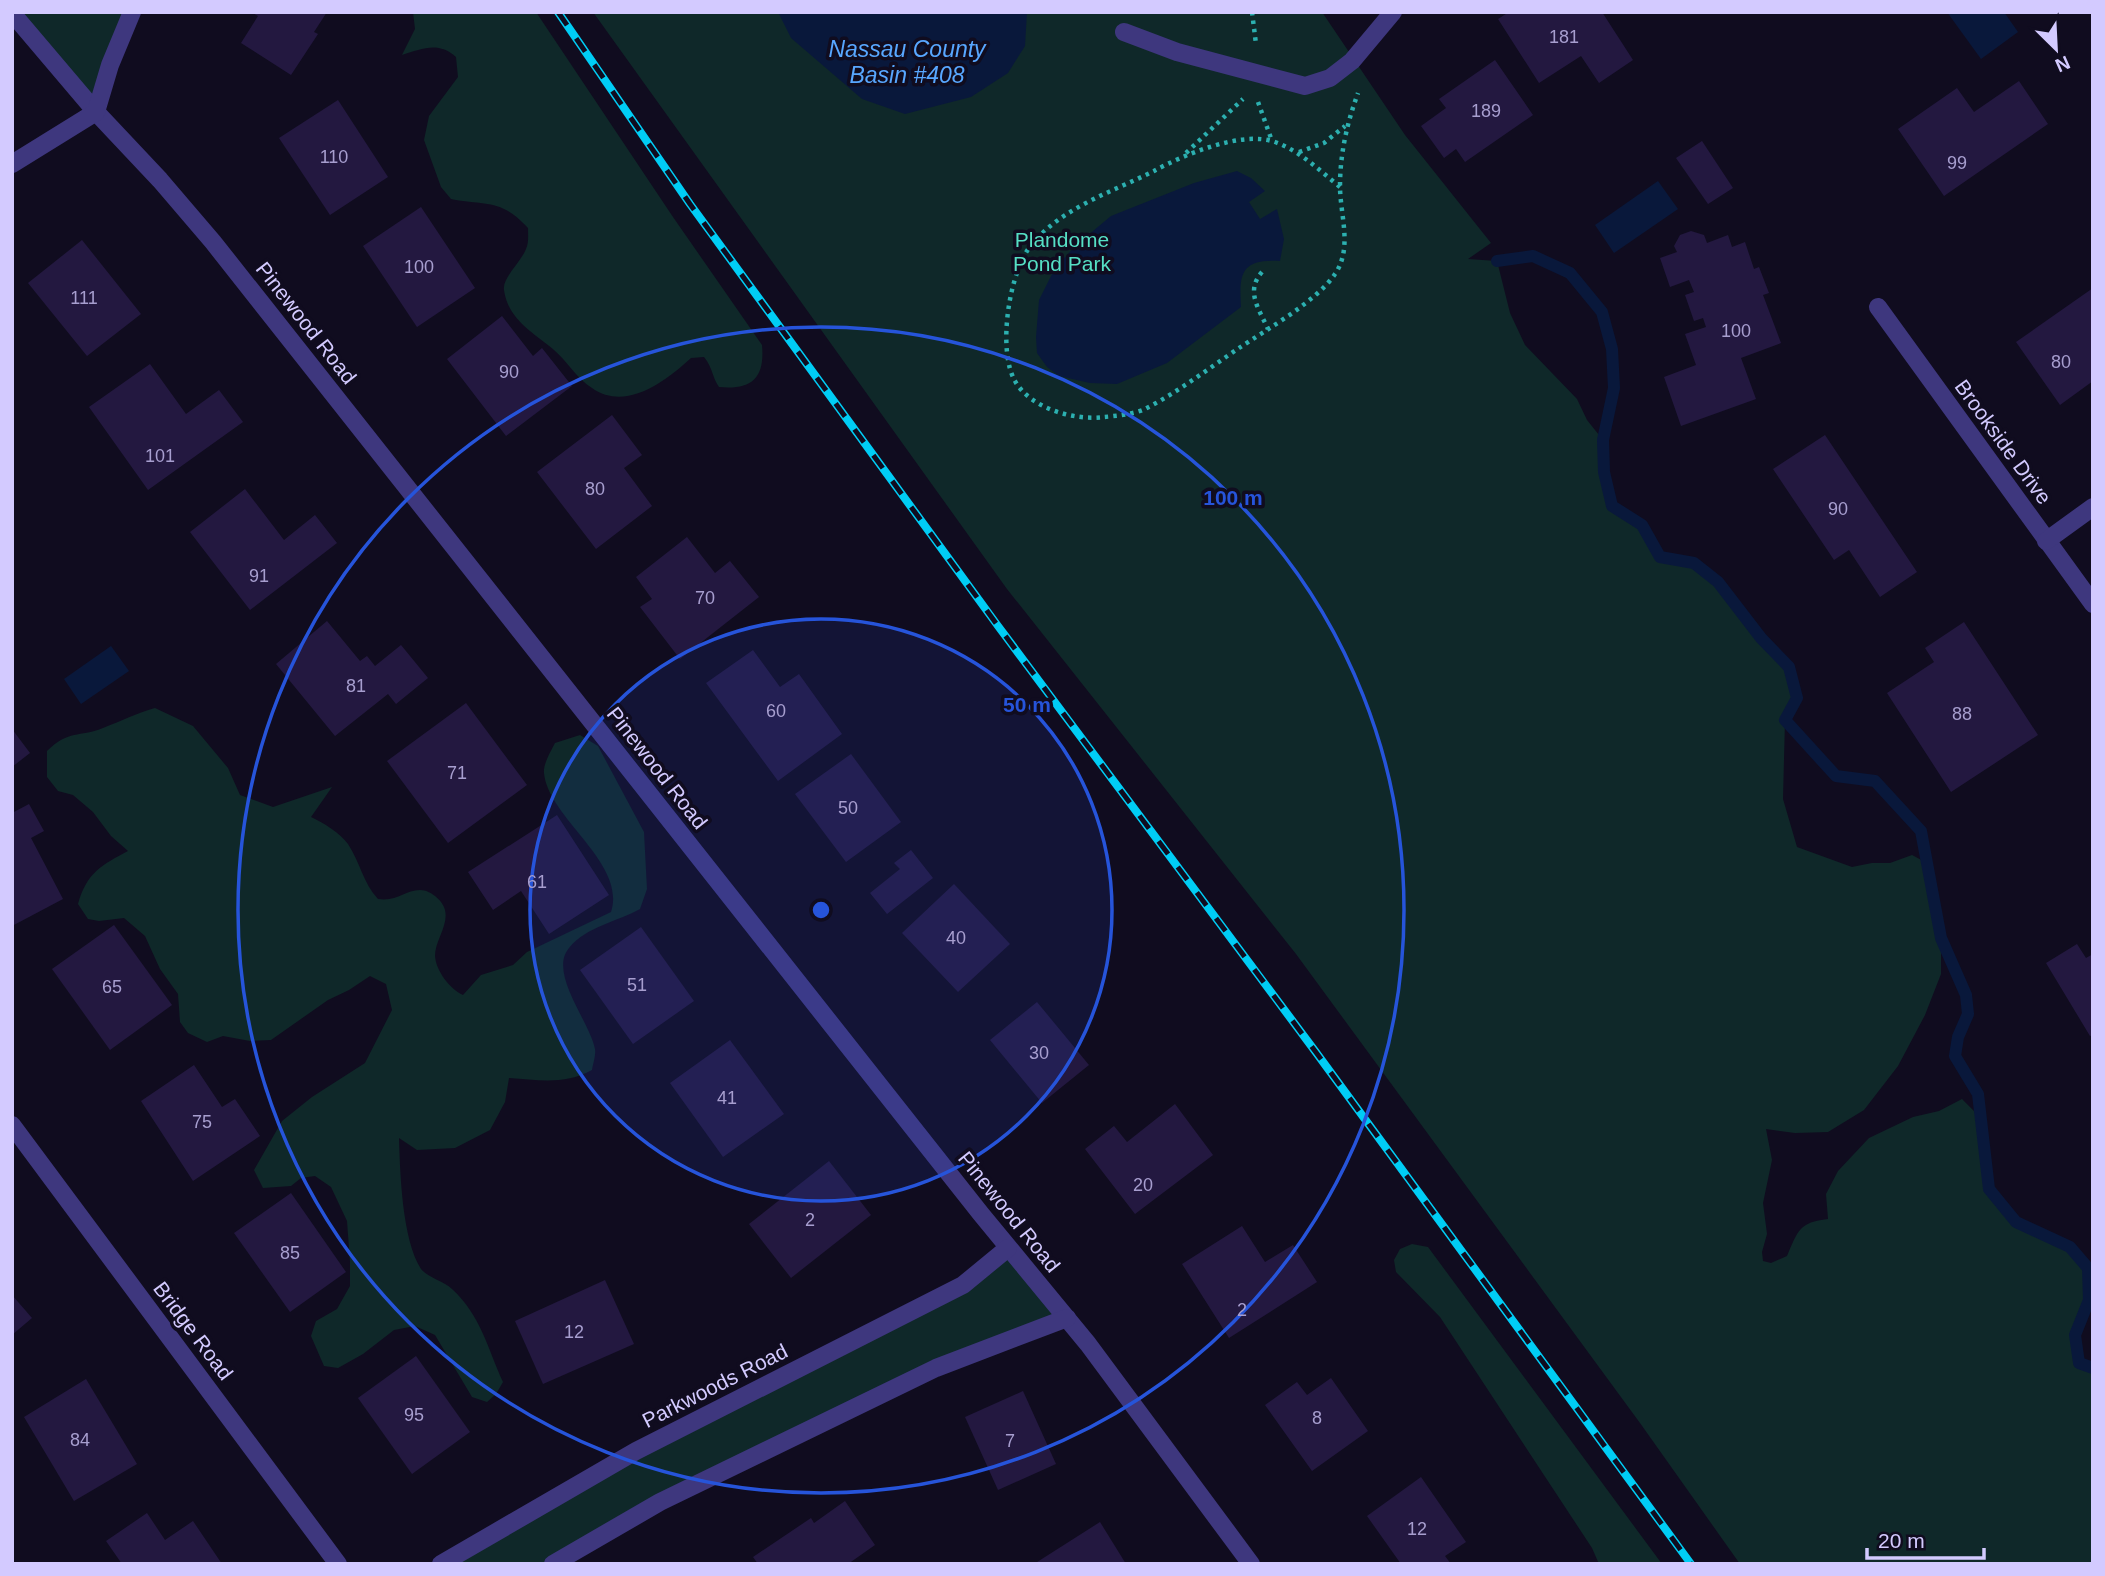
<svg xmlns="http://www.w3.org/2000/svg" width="2105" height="1576" viewBox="0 0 2105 1576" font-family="Helvetica,sans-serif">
<rect width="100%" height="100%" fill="#100c1f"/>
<g fill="#0f2829">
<path d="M12,12H132L96,112Z"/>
<path d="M413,12H536L673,217L762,345C765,378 752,390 719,387C712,377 713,368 704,357L691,358C666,381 626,412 592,388C577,379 567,361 554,350C534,333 508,320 504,290C502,278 521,262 526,249C529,243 528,234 528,228C500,198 487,206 451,199L441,187L424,140L429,116L458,77L456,57C438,41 422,49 402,55L415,29Z"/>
<path d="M593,12H1322L1405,135L1491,243L1468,259L1497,261L1510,313L1525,345L1577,399L1587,420L1603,440L1604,472L1612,506L1642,525L1660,557L1694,563L1718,582L1761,638L1789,667L1797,698L1785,720L1783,799L1797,847L1852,867L1872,863H1890L1912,855L1927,863L1941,938V974L1925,1015L1898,1066L1864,1110L1828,1132L1795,1133L1766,1129L1772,1160L1763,1203L1767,1234L1762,1252L1763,1261L1771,1263L1787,1256C1798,1231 1799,1222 1828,1219L1826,1194L1838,1171L1869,1138L1913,1117L1939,1111L1962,1099L1974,1111L1982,1132L1990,1189L2016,1222L2070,1247L2088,1268L2089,1300L2075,1335L2079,1363L2093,1368V1564H1740L1640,1423L1296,954L1007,589Z"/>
<path d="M155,708L193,726L228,768L240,795L273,807L332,787L311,817C324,823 340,833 348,844C360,862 363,883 378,899C397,902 405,890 420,890C426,890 431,893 435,896C459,915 435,936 435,956C436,971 450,989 463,995L481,975L513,965L527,952L611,912C627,863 548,818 544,773C543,764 551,751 555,743L580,735L598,746L644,832L647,889L640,909C617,922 587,926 569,948C548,973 590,1022 595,1049C596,1055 593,1064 592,1070C565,1085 539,1080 509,1078L505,1102L490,1130L455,1148L417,1150L399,1138C400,1172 402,1240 421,1269C428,1278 444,1281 452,1289C481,1316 487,1347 503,1382L496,1394L487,1402L472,1397L435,1335L415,1326L394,1330L363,1354L338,1368L324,1366L311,1336L316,1321L337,1309L350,1286V1262L347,1221L331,1187L315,1176L301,1178L291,1186L263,1188L254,1170L282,1121L312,1097L365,1063L392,1010L386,984L370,976L349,990L328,1000L271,1040L250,1041L223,1036L207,1042L188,1033L180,1022L178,994L160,969L145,936L124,918L99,921L88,919L78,904C87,872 102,865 128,851L111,836L93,812L73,795L58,791L47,777V751C70,729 78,738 103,728C121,721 137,713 155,708Z"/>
<path d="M1412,1244L1428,1247L1662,1564H1599L1592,1548L1440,1317L1396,1272L1394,1260L1400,1249Z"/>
<path d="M1008,1248L1067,1318L936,1368L553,1564H441L911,1313Z"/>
</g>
<g fill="#09183b">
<path d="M778,12H1027L1025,46L1008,73L971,97L905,114L862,99L791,38Z"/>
<path d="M1947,12H2004L2018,32L1981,59Z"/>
<path d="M1237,171L1251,178L1265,191L1249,202L1260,219L1277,209L1284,239L1280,261C1241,259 1239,273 1241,307L1167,363L1117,384L1090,383L1059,376L1047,367L1037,353L1036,337L1039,300L1054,270L1075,246L1111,216L1194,183Z"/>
<path d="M1658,181L1678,209L1614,253L1595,225Z"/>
<path d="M111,646L129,671L81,704L64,679Z"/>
</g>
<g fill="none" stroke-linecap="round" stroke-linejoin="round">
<path stroke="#09183b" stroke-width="12" d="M1497,261L1533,256L1570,273L1602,312L1612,349L1614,388L1603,440L1604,472L1612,506L1642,525L1660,557L1694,563L1718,582L1761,638L1789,667L1797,698L1785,720L1836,776L1875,781L1921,831L1941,938L1966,995L1968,1014L1958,1037L1955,1056L1978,1094L1989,1189L2016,1222L2070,1247L2088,1268L2089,1300L2075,1335L2079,1363L2093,1368"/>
</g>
<g fill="#231840">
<path d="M251,12H327L314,32L318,34L291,75L241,43L258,16Z"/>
<path d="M1509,12H1602L1633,60L1599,83L1581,56L1539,83L1498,19Z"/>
<path d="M1495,60L1533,115L1465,162L1456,149L1444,158L1421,126L1446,108L1439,99Z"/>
<path d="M2019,81L2048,124L1944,196L1898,129L1957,88L1974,112Z"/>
<path d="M338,100L388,177L330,215L279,138Z"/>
<path d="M1702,141L1733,188L1708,204L1676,158Z"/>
<path d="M421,207L475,288L417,327L363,246Z"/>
<path d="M1691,231L1704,235L1707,243L1728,235L1732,247L1745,242L1754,269L1759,267L1769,293L1763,295L1781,343L1741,358L1756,399L1681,426L1664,377L1696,365L1685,334L1706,327L1703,318L1694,321L1685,295L1694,292L1689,280L1670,287L1660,258L1677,252L1674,246L1680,235Z"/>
<path d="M82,240L141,314L87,356L28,283Z"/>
<path d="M2093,288V381L2060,405L2016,342Z"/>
<path d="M502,316L533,356L542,348L572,386L506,436L447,359Z"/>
<path d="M150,364L186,414L219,390L243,422L148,490L89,407Z"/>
<path d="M612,415L642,455L624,468L652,506L596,549L537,472Z"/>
<path d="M1825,435L1917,572L1880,597L1849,550L1834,560L1773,469Z"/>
<path d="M245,489L284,540L315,515L337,543L250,610L190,532Z"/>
<path d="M687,537L715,573L730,561L759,597L680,659L640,607L652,599L636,577Z"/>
<path d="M327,621L360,661L367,656L375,666L401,645L428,678L396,704L388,694L335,736L276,664Z"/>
<path d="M1964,622L2038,735L1951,792L1887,693L1934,662L1925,648Z"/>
<path d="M753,650L780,687L799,674L842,734L778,781L706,683Z"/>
<path d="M466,703L527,785L448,843L387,761Z"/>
<path d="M12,729L30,753L12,767Z"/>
<path d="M851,754L901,822L846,862L795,794Z"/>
<path d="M29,804L44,831L31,838L63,899L12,926V813Z"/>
<path d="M557,815L609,895L549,934L521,891L493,910L468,872Z"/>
<path d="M911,850L933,878L887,914L870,893L900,869L894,863Z"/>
<path d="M954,884L1010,944L958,992L902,933Z"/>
<path d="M114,925L172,1005L110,1050L52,969Z"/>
<path d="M641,927L694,1001L633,1044L580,970Z"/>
<path d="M2077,944L2086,958L2093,954V1035L2090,1036L2046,963Z"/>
<path d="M1037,1002L1089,1065L1042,1103L990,1040Z"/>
<path d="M730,1040L784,1114L723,1157L670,1083Z"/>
<path d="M194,1065L222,1107L235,1099L260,1136L193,1181L141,1101Z"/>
<path d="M1175,1104L1213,1155L1135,1214L1085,1149L1114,1126L1127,1142Z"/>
<path d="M829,1161L871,1215L791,1278L749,1224Z"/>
<path d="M291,1193L346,1272L290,1312L234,1233Z"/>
<path d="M1242,1226L1265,1262L1293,1245L1317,1282L1229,1338L1182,1264Z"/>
<path d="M605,1280L634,1344L543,1384L515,1321Z"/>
<path d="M12,1295L32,1318L12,1335Z"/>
<path d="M416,1356L470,1432L412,1474L358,1398Z"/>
<path d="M1331,1378L1368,1431L1312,1471L1265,1405L1297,1382L1307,1395Z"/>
<path d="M86,1379L137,1464L74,1501L24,1417Z"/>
<path d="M1023,1391L1056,1464L998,1490L965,1417Z"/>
<path d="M1421,1477L1466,1542L1445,1556L1451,1564H1401L1367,1516Z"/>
<path d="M845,1501L875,1545L848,1564H758L753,1557L811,1518L814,1523Z"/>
<path d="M147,1513L165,1540L193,1521L222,1564H122L106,1541Z"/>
<path d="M1100,1522L1126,1564H1034Z"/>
</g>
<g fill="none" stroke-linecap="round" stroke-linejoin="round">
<g stroke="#2cb0b0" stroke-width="4.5" stroke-dasharray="3.5 5" stroke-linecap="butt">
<path d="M1252,12L1256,44"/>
<path d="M1258,102L1272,141"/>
<path d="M1299,152L1324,143L1345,126"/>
<path d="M1186,153L1243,99"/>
<path d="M1340,187C1319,170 1300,151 1275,142C1242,130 1183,155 1154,171C1112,192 1063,207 1032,244C1009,271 997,350 1015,381C1030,408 1074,421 1104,417C1116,416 1134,414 1145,409C1178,392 1208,369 1239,348C1266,330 1317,301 1335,274C1353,248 1340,215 1340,186C1340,154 1347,123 1358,93"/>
<path d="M1262,272C1245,291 1259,309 1268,329"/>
</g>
<g stroke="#3e377e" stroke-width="18">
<path d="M12,13L96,112L160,180L213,242L981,1214L1088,1344L1251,1564"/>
<path d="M1124,32L1177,52L1305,86L1330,78L1352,61L1393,12"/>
<path d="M12,164L96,112L110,65L132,12"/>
<path d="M1878,307L2093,604"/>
<path d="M2046,541L2093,507"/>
<path d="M12,1125L338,1564"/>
<path d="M441,1564L636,1451L963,1285L1008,1248"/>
<path d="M553,1564L660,1502L936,1368L1067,1318"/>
</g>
<defs>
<path id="rail" d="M558,12L690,204L998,626L1315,1051L1691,1564"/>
</defs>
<use href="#rail" stroke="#00cdf5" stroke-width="8"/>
<use href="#rail" stroke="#100c1f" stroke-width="5" stroke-dasharray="16" stroke-linecap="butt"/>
</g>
<circle cx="821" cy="910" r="291" fill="#2654da" fill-opacity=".12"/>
<g fill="none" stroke="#2654da" stroke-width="3.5">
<circle cx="821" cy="910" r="291"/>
<circle cx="821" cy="910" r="583"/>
</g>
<g text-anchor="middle" stroke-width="7" stroke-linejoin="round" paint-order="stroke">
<g font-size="18" fill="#a79ecf">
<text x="1564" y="43">181</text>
<text x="1486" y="117">189</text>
<text x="334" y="163">110</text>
<text x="1957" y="169">99</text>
<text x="419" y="273">100</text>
<text x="84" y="304">111</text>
<text x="1736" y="337">100</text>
<text x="2061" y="368">80</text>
<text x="509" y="378">90</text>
<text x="160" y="462">101</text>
<text x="595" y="495">80</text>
<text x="1838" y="515">90</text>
<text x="259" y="582">91</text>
<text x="705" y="604">70</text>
<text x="356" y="692">81</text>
<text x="776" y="717">60</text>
<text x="1962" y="720">88</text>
<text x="457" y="779">71</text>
<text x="848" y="814">50</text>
<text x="537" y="888">61</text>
<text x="956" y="944">40</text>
<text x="637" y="991">51</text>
<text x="112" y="993">65</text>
<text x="1039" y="1059">30</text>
<text x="727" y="1104">41</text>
<text x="202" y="1128">75</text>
<text x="1143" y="1191">20</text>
<text x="810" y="1226">2</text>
<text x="290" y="1259">85</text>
<text x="1242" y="1316">2</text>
<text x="574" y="1338">12</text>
<text x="414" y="1421">95</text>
<text x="1317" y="1424">8</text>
<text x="80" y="1446">84</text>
<text x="1010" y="1447">7</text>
<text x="1417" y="1535">12</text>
</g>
<g font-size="21" fill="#56dfc5" stroke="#100c1f">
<text x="1062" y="247">Plandome<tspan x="1062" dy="24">Pond Park</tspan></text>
</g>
<g font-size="21" fill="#d3caff" stroke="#100c1f">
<text transform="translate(306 323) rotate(52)" y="7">Pinewood Road</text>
<text transform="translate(2003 442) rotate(54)" y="7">Brookside Drive</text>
<text transform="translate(657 768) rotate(52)" y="7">Pinewood Road</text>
<text transform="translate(1009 1212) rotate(51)" y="7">Pinewood Road</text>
<text transform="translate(193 1331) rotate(53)" y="7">Bridge Road</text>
<text transform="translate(715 1386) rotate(-27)" y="7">Parkwoods Road</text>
</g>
<g font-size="23" font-style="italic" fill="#58a7ff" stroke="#100c1f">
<text x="907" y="57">Nassau County<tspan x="907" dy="26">Basin #408</tspan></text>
</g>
</g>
<circle cx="821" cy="910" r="10" fill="#2654da" stroke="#100c1f" stroke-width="3.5"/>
<g font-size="21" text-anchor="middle" font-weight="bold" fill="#2654da" stroke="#100c1f" stroke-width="7" stroke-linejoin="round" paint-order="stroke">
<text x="1233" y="505">100 m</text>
<text x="1027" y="712">50 m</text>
</g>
<rect width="2105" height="1576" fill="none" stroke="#d3caff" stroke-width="28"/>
<g transform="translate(2056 49) rotate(156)" stroke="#100c1f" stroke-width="5" paint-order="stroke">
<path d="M0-5L12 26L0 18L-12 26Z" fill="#d3caff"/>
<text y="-10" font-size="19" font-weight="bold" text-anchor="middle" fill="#d3caff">N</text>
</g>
<path d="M1867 1548v10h117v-10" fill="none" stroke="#d3caff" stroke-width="3.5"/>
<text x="1878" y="1548" font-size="21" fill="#d3caff" stroke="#100c1f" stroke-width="5" paint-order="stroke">20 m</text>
</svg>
